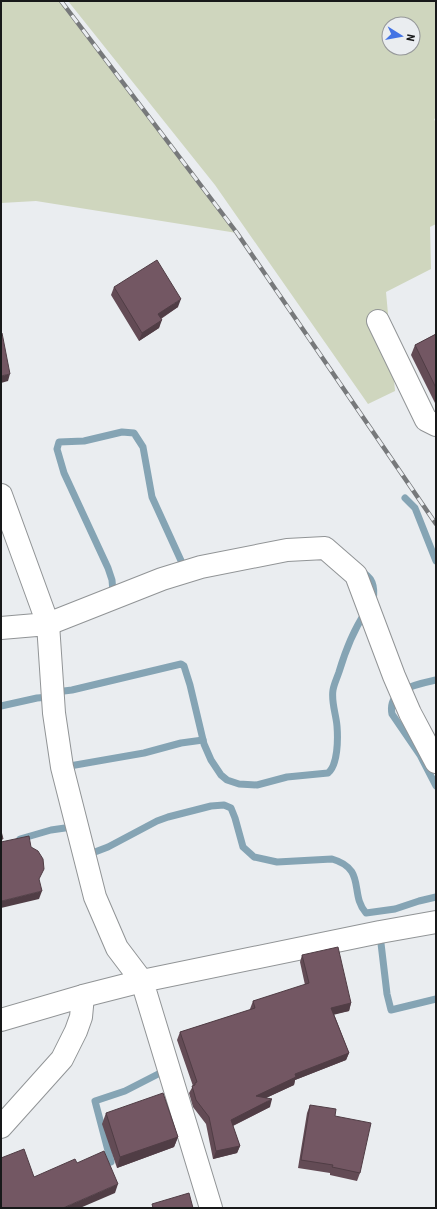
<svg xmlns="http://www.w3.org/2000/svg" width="437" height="1209" viewBox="0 0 437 1209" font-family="'Roboto Condensed',sans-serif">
<rect width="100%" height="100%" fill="#eaedf0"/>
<g fill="#cfd6be" fill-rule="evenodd">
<path d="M2,1H61L237,233L36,201L1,203V38Z"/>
<path d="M68,1H436V118L434,119L436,123V224L430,227L431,269L386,292L395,391L368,404L215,185ZM389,24H413V48H389Z"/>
</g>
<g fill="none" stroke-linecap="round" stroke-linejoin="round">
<g stroke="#85a4b4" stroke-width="7">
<path d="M405,498L415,508L436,561"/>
<path d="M361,572C374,577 375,589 373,601"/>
<path d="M113,592L112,580L108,568L64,473L57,449L59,442L84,441L122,432L134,433L143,447L152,497L183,565"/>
<path d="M436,680C418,684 387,689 392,714L420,755L436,786"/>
<path d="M56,692L72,690L181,664L184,666L190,685L204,744L211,760L221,775L227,780L239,784L257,785L287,777L328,773C338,765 338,739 337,726C336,714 331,702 333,690C334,684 337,678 339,672C345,652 353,631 365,613"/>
<path d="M1,706L37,698L50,697"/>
<path d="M64,767L144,753L181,743L203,740"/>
<path d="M20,839L51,830L65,828"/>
<path d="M87,855L108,847L157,821L168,817L211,806L224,805L231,808L235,818L243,847L254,857L277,862L332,859C367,869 349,894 366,913L395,909L419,901L436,897"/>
<path d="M380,935L387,994L391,1010L436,999"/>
<path d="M111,1162L95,1101L125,1091L166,1070"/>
</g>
<defs>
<g id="street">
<path d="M378,321L426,420L436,425"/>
<path d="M1,495L48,624L162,579L201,567L287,550L325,548L356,575L394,676L410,713L436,762"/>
<path d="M1,628L48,624L54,713L62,767L95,897L117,948L142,981L83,996L1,1020"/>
<path d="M1,1127L62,1059L76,1031L81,1017L83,996"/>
<path d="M211,1208L142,981L380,932L436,922"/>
</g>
</defs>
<use href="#street" stroke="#919496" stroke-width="24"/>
<use href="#street" stroke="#fff" stroke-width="22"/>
<defs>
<path id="rail" d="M61,1L237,233L436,524"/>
</defs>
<use href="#rail" stroke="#77797b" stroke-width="4.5"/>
<use href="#rail" stroke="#eaedf0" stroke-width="3" stroke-dasharray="9" stroke-linecap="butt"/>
</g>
<g fill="#634b55">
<path d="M114,287L178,307L161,319L159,328L139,341L111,295Z"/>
<path d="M436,334V405L411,355L415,345Z"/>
<path d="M302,955L351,1003L349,1011L334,1014L349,1053L346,1060L295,1080L294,1085L266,1098L270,1107L233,1126L240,1146L237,1153L213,1159L206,1124L193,1107L189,1093L193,1086L177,1040L180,1032L250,1010V1009L253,1001L305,985L300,962Z"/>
<path d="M310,1105L335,1116L360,1173L357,1181L330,1175V1173L298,1168L307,1113Z"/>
<path d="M106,1113L178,1137L174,1147L117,1168L102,1124Z"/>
</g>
<g fill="#503d45">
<path d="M181,299L178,307L155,322L158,314Z"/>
<path d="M162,320L159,328L139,341L142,333Z"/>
<path d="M10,374L8,381L1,383V376Z"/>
<path d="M42,891L39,899L1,908V903L2,901Z"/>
<path d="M351,1003L349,1011L329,1016L331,1008Z"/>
<path d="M349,1053L346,1060L295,1080L294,1085L253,1104L256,1096L295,1074Z"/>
<path d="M272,1099L270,1107L228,1128L231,1120Z"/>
<path d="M178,1137L174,1147L117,1168L120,1157Z"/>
<path d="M240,1146L237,1153L213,1159L216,1151Z"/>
<path d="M118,1184L115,1193L80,1208H63Z"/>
</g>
<g fill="#735763" stroke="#503d45">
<path d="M157,260L181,299L158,314L162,320L142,333L114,287Z"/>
<path d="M1,333H2L10,374L1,376Z"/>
<path d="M436,334V388L415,345Z"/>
<path d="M1,831L3,839H1Z"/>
<path d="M29,836L31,847L38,851L43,859L44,869L39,879L42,891L2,901L1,898V842Z"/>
<path d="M338,947L351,1003L331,1008L349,1053L295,1074L296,1077L256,1096L272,1099L231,1120L240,1146L216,1151L209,1117L196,1100L192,1086L195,1085V1083L197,1082L180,1032L255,1008L253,1001L309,983L302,955Z"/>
<path d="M163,1093L178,1137L120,1157L106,1113Z"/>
<path d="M310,1105L336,1109L335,1116L371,1123L360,1173L332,1167L333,1165L301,1160Z"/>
<path d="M24,1149L34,1177L75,1159L77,1163L104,1151L118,1184L63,1208H1V1158Z"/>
<path d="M189,1193L193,1208H153L152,1204Z"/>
</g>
<rect width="437" height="1209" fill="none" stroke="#18191a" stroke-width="4"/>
<g transform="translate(401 36) rotate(101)"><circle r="19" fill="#eaedf0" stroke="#96989a"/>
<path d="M0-3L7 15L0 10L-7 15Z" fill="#4373e4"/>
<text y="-6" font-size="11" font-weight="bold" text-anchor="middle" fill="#18191a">N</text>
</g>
</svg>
